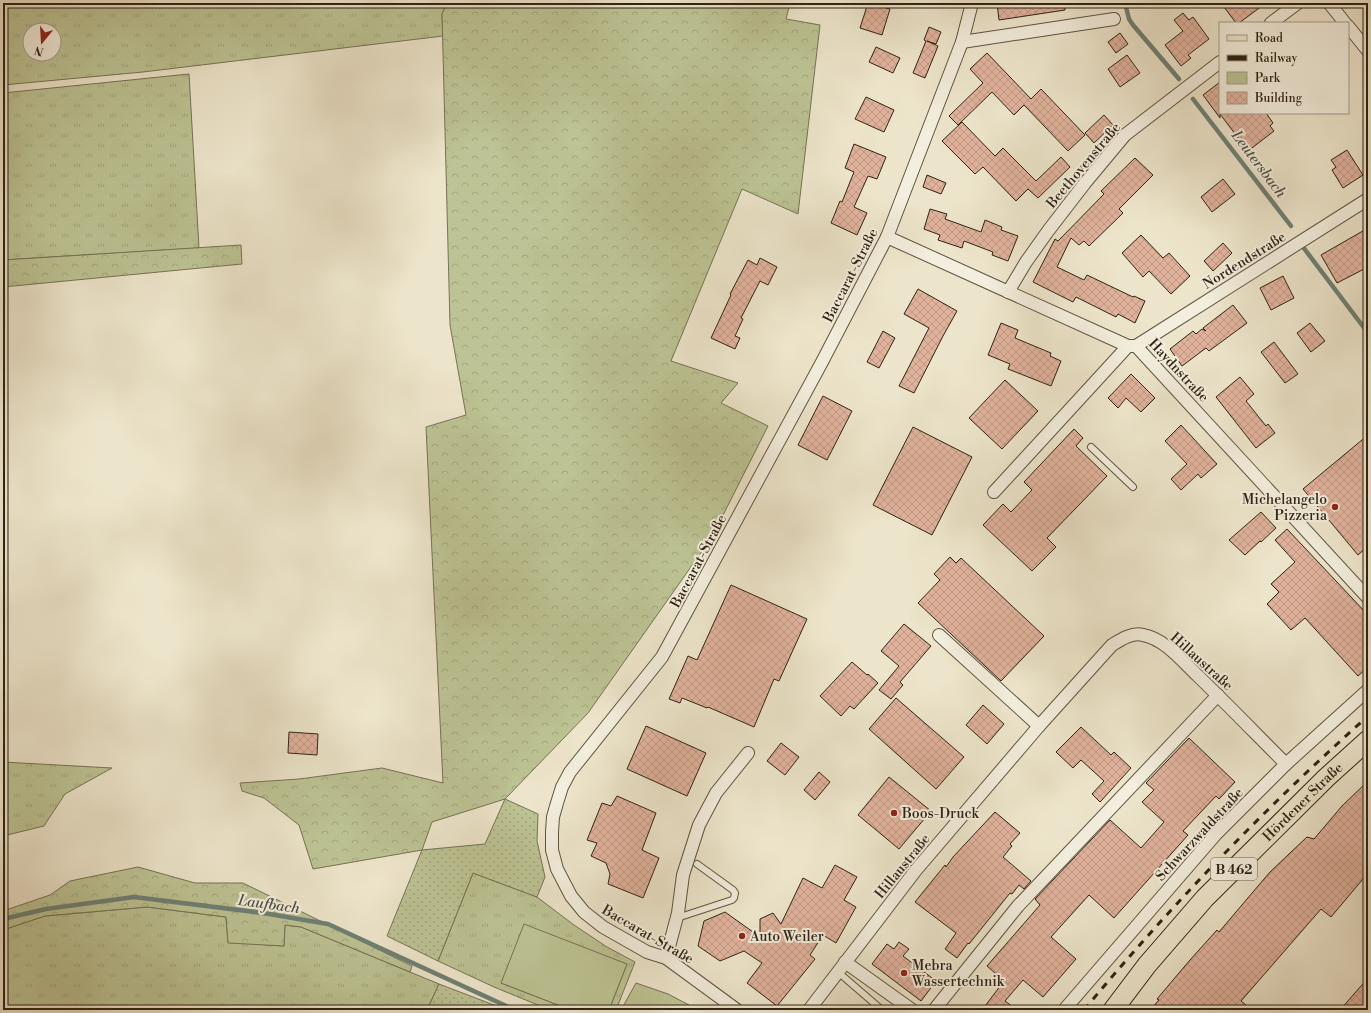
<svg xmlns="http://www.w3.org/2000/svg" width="1371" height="1013" viewBox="0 0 1371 1013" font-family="'Libre Bodoni',serif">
<defs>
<pattern id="grass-tufts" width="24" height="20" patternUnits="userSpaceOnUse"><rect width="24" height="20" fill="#bdc394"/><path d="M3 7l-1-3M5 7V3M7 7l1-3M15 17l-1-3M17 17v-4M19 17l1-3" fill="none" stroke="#a3a77f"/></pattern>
<pattern id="forest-crowns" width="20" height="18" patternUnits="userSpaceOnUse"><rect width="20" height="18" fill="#bdc394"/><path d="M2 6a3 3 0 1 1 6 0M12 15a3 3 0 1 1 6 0" fill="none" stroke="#a3a77f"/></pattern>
<pattern id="garden-dots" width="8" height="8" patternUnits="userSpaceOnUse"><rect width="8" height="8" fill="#bdc394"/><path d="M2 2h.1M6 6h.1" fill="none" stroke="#a3a77f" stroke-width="1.8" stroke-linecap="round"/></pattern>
<pattern id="building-cross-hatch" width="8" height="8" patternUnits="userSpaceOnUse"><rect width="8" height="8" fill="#e0b29c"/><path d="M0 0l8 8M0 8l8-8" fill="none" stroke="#c09986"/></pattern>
</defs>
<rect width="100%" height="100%" fill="#ede5cb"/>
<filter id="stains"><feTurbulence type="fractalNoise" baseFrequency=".005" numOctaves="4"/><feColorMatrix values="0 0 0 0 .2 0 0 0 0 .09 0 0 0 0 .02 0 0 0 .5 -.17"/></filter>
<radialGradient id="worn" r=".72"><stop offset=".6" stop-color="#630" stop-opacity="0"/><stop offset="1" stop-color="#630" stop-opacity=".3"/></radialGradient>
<g fill="url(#grass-tufts)" stroke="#767354" fill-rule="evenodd">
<path d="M3,3H447L442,14L443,36L143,72L3,85ZM30,30H54V54H30Z"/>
<path d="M189,74L199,248L3,260V93Z"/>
<path d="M3,762L112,768L65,794L44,826L3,836Z"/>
<path d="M473,873L537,897L574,925L607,947L635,962L616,1010H609L627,964L501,983L571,1010H550L494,987L438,961Z"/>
<path d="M147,907L226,917L228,942L284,946L285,925L301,927L439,984L427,1010H3V930L45,916Z"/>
</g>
<g fill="url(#forest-crowns)" stroke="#767354">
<path d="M447,3H790L786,19L820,25L798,214L742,189L671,361L738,383L721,403L768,426L712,537L588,713L505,799L432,822L422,850L313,869L299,825L264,798L242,791L240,783L299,779L382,768L443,783L426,427L466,415L450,325L442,14Z"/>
<path d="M241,245L242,264L3,287V260Z"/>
<path d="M138,867L195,883H243L412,966L410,972L301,927L285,925L284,946L228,943L226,917L147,907L45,916L3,930V911L50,895L70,881Z"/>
</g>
<g fill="#bdc394" stroke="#767354">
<path d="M524,924L627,964L609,1010H571L501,983Z"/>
<path d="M636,983L668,994L689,1005L688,1010H621Z"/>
</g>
<g fill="url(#garden-dots)" stroke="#767354">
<path d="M505,799L538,814L537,841L545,877L537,897L473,873L438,961L387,936L422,850L485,844Z"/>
<path d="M439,984L507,1010H427Z"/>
</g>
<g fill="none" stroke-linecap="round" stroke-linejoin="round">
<g stroke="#6f8175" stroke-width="4.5">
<path d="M1125,3L1129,19L1133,25L1179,79"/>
<path d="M1193,99L1291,226"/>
<path d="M1303,247L1368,333"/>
<path d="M3,919L46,909L134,897L263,913L328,924L515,1010"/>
</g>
</g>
<g fill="url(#building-cross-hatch)" stroke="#2f2314">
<path d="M868,3L890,9L882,35L860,28Z"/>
<path d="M997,3H1065V10L999,20Z"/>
<path d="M1221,3H1266L1239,23H1236Z"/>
<path d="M1183,13L1189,20L1193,17L1209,39L1188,55L1191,58L1181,66L1165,45L1183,31L1174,20Z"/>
<path d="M929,27L941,32L936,44L927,41L938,46L925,78L913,73L926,41L924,40Z"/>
<path d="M1120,33L1128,44L1116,53L1108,42Z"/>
<path d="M876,47L900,58L893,73L869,62Z"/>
<path d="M987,53L1031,99L1041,89L1085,135L1068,151L1024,105L1014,115L992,92L958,125L949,116L983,83L970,69Z"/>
<path d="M1127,55L1140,73L1120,87L1108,69Z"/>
<path d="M1220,82V113H1266L1273,123L1270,126L1274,131L1248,151L1220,114V118L1203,95Z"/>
<path d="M866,97L894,110L884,132L855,119Z"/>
<path d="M1104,115L1113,125L1094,143L1085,133Z"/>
<path d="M962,122L995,156L1003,148L1036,181L1061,157L1070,167L1038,198L1028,189L1016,201L983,167L975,174L942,141Z"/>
<path d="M854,144L886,157L877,179L868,176L854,207L867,213L857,235L831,223L840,201L842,202L854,172L845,168Z"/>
<path d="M1347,150L1363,175L1343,188L1332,170L1336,167L1331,160Z"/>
<path d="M1135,158L1153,175L1119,209L1123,213L1089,246L1084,241L1079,245L1071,238L1057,267L1084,280L1087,275L1133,297L1134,296L1145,301L1135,323L1118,314L1116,317L1076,297L1073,302L1033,282L1055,239L1058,241L1104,194L1101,191Z"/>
<path d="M927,175L946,183L941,194L923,187Z"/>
<path d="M1223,179L1235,194L1212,212L1201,197Z"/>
<path d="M930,209L947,214L945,219L981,232L985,220L1002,227L1001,230L1018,236L1008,261L992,255L993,252L964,241L962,248L938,240L940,235L924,229Z"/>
<path d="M1368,228V267L1337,283L1321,255Z"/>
<path d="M1141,235L1163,258L1169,253L1190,276L1171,294L1149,271L1143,277L1122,253Z"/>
<path d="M1223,243L1232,253L1213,271L1204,261Z"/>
<path d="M760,258L777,267L768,285L760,281L741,318L743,319L735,336L740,338L735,349L711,338L731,295L730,294L748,260L757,265Z"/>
<path d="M1283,276L1294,298L1271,310L1260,288Z"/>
<path d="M918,289L957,311L943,336L914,393L899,386L929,328L904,314Z"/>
<path d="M1233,305L1247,323L1209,351L1206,348L1182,366L1170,349L1193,331L1196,334L1202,329L1206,331L1203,328Z"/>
<path d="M1001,323L1018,330L1015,338L1051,353L1050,356L1061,361L1051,386L1008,369L1010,364L988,355Z"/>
<path d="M1310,323L1325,341L1311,352L1297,333Z"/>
<path d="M883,331L895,338L879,368L867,362Z"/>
<path d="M1274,342L1298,374L1285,383L1261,352Z"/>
<path d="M1131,374L1155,398L1141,412L1126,398L1118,408L1108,398Z"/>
<path d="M1240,377L1254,394L1246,401L1266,426L1268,424L1275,433L1256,448L1216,397Z"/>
<path d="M1005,380L1038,411L1002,449L969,418Z"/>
<path d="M823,396L852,411L827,460L798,445Z"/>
<path d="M1181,425L1217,464L1201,478L1198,474L1181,490L1171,479L1187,464L1165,441Z"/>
<path d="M913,427L972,457L932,535L873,505Z"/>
<path d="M1074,429L1083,438L1076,446L1107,476L1047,538L1056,547L1032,571L983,525L1003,504L1011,512L1032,490L1024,482Z"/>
<path d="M1368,435V546L1358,555L1303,489Z"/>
<path d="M1261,512L1276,528L1261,542L1260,541L1245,555L1229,540Z"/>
<path d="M1287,529L1368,615V667L1358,676L1305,618L1291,630L1267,604L1279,592L1271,584L1295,562L1275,540Z"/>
<path d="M950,557L956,563L961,558L1044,636L1001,681L918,603L940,580L934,574Z"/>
<path d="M731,585L807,619L779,681L774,679L754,727L708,707L707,708L682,698L680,703L669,699L688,656L697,660Z"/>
<path d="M904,624L931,646L900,682L903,685L891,699L879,690L899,666L881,651Z"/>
<path d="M852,662L867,675L868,674L878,683L854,709L850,706L841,716L820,696Z"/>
<path d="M896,698L964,757L936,789L869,729Z"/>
<path d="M983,705L1004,724L987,744L966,725Z"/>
<path d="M646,726L706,753L687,796L627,769Z"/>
<path d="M1081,727L1111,755L1114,752L1131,768L1100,802L1092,794L1104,781L1081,760L1073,768L1056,752Z"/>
<path d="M289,732L318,734L317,755L288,753Z"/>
<path d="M1189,738L1235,782L1219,799L1216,796L1183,831L1188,835L1114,918L1089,895L1051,937L1076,959L1043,997L1023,980L1005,1001L1017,1010H982L1004,981L987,966L1040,905L1035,899L1110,820L1141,848L1164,822L1142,802L1154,790L1146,783Z"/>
<path d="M781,743L799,757L785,775L767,761Z"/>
<path d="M819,772L830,782L815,800L804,790Z"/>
<path d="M889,777L931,811L899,849L858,815Z"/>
<path d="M1368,781V873L1331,917L1321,909L1241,1001L1252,1010H1150L1159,1000L1157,999L1190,960L1217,930L1219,932L1270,872L1307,837L1314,839L1342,806Z"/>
<path d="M617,796L656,813L642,850L659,858L643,898L608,884L610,874L606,863L591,856L597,843L587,840L602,803L611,806Z"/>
<path d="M995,812L1020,833L1010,844L1012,846L1003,857L1031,881L1024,889L1019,885L1012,894L1010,893L969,944L968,943L957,958L945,949L956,933L915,902L945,865L946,867L953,857Z"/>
<path d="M835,865L857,877L844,900L856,907L836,943L823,935L810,955L815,959L777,1006L747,983L762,963L744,951L720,961L698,946L704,921L725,912L760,937V919L773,913L781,924L803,878L822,888Z"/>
<path d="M899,942L909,949L903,956L936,981L921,1001L872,964L887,944L894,949Z"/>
<path d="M1368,978V1010H1340Z"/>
</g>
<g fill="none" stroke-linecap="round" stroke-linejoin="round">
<defs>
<g id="service">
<path d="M1091,447L1133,487"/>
<path d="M677,918L732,900L734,898L735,893L733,890L697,864"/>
<path d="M838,972L882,1010"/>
</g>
<g id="minor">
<path d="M1329,3L1345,23"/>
<path d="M1271,23L1298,3"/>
<path d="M1348,26L1368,51"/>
<path d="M962,42L1114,19"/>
<path d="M887,237L1128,346H1136L1368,598"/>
<path d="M1008,292L1026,262L1048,231L1085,183L1125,135L1220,62"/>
<path d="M1136,346L1368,199"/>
<path d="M994,492L1128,346"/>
<path d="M939,635L1039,726"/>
<path d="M666,958L678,913L683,875L699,825L716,793L748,753"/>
<path d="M845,962L912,1010"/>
<path d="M737,1010L666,958L647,952L603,927L584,912L571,896L557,869L552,850V832L553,817L557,803L562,787L570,772L662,657L822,362L887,237L962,42L972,3"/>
<path d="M809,1010L916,870L1039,726L1112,645C1120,640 1132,632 1143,635C1165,639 1182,661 1198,676C1228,705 1257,735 1286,764"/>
<path d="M934,1010L1018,906L1218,695"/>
<path d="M1064,1010L1216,834L1286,764L1368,690"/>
</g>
<g id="primary">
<path id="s1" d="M1113,1010L1147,965L1205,898L1326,778L1368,740"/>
</g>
</defs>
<use href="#service" stroke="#5e5442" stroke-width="8"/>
<use href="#minor" stroke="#5e5442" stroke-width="14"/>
<use href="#primary" stroke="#2f2314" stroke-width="21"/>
<use href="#service" stroke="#f3eedd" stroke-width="6"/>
<use href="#minor" stroke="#f3eedd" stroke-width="12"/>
<use href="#primary" stroke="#ede5cb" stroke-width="19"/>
<path stroke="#2f2314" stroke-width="3" stroke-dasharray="7 7" stroke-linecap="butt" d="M1084,1010C1171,905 1266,807 1368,716"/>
</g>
<g fill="#8f2418" stroke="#f3eedd" stroke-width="1.5">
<circle cx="1335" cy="507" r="4"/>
<circle cx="894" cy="813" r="4"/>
<circle cx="742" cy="936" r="4"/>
<circle cx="904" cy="973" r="4"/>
</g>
<g text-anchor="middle" stroke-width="4" stroke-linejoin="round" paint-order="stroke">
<rect fill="#f3eedd" stroke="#6a6050" stroke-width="1" x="1211" y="858" width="46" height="22" rx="3"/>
<g font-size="13" font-weight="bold" fill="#2f2314">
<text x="1234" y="874">B 462</text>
</g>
<g font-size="14" fill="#2f2314" stroke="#f3eedd">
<text transform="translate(1083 165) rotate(-50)" y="5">Beethovenstraße</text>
<text transform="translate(1244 260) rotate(-32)" y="5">Nordendstraße</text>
<text transform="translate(850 275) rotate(-63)" y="5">Baccarat-Straße</text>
<text transform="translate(1179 370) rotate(47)" y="5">Haydnstraße</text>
<text transform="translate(698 561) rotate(-62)" y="5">Baccarat-Straße</text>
<text transform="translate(1202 661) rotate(42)" y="5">Hillaustraße</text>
<text dy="5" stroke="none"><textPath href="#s1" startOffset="282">Hördener Straße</textPath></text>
<text transform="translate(1199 834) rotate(-47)" y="5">Schwarzwaldstraße</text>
<text transform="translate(902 866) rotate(-51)" y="5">Hillaustraße</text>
<text transform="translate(648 934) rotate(30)" y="5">Baccarat-Straße</text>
</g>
<g font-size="14" fill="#2f2314" stroke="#f3eedd" text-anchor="start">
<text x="1327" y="504" text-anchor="end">Michelangelo<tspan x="1327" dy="16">Pizzeria</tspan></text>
<text x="902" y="818">Boos-Druck</text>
<text x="750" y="941">Auto Weiler</text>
<text x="912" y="970">Mebra<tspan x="912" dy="16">Wassertechnik</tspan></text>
</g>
<g font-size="15" font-style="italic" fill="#4f5244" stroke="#f3eedd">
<text transform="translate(1259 164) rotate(53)" y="5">Leutersbach</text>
<text transform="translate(269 904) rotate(8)" y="5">Laufbach</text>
</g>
</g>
<rect width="1371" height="1013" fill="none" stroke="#ede5cb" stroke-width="16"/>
<rect x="4" y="4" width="1363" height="1005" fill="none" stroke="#2f2314" stroke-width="2"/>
<rect x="8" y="8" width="1355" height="997" fill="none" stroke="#2f2314"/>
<rect x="1219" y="22" width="130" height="92" fill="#f3eedd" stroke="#a59d8d"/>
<rect x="1227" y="35" width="20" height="6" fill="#ede5cb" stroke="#a59d8d"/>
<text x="1255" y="42" font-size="12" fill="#2f2314">Road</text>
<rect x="1227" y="55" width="20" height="6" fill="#2f2314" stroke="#a59d8d"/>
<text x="1255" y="62" font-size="12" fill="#2f2314">Railway</text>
<rect x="1227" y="72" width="20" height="12" fill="#bdc394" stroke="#a59d8d"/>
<text x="1255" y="82" font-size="12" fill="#2f2314">Park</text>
<rect x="1227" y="92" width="20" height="12" fill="url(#building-cross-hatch)" stroke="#a59d8d"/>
<text x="1255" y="102" font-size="12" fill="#2f2314">Building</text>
<g transform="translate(42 42) rotate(198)"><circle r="19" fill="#f3eedd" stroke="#a59d8d"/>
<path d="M0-3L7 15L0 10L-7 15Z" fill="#8f2418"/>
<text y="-6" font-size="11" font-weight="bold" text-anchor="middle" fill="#2f2314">N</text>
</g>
<rect width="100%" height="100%" filter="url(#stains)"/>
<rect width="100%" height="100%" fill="url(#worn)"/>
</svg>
